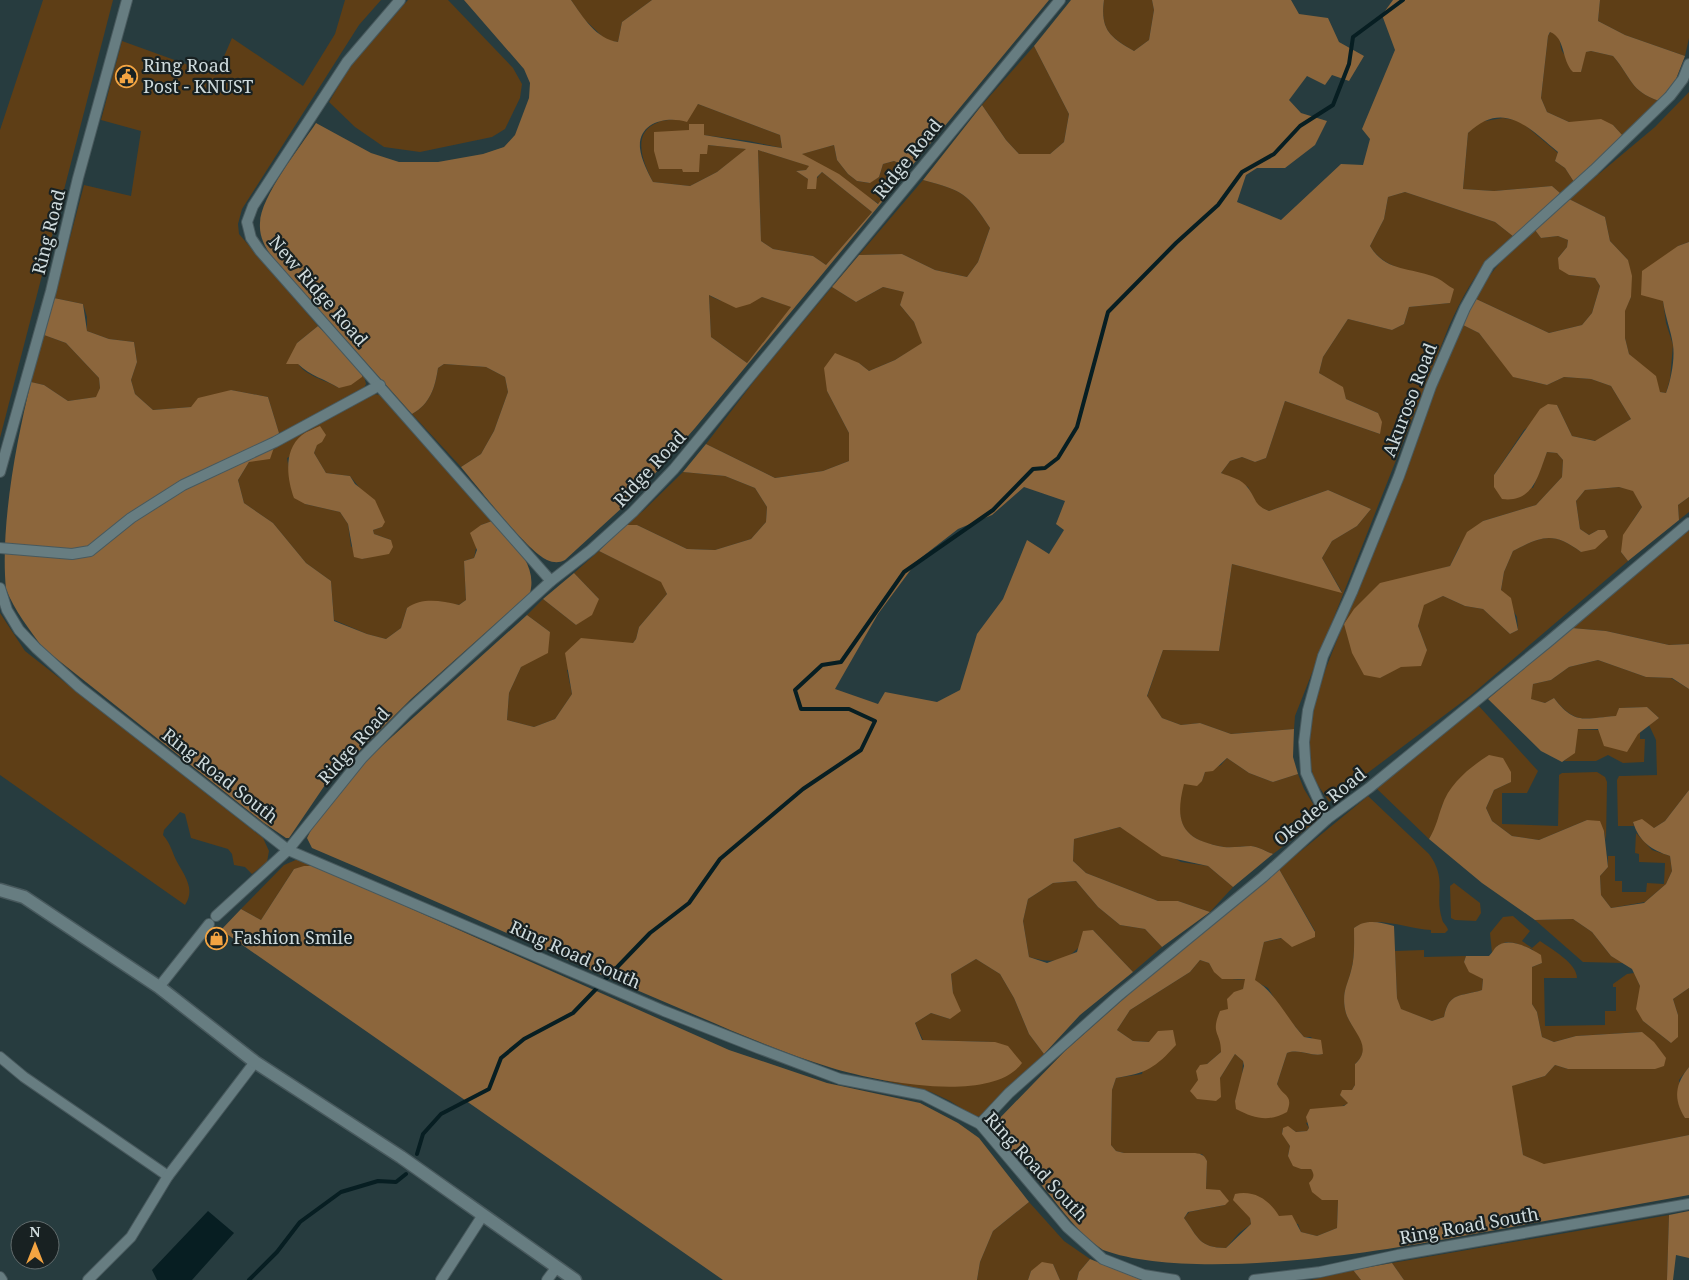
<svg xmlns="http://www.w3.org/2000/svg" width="1689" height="1280" viewBox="0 0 1689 1280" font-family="'Noto Serif',serif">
<rect width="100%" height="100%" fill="#273c3f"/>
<g fill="#5e3e16" fill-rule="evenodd">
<path d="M43,0H113L0,438V130Z"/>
<path d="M345,0H381L359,25L242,209L238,224L239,234L318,326L297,343C297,349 296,358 298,363C303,375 328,381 339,388L363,372L366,384L364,388L312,418L279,433L268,397L231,390L191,407L153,410L135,394L131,380L137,362L134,342L109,339L87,331V317L83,304L54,298L84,185L131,196L141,131L101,120L122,41L216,75L232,38L303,86L335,34Z"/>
<path d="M408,0H448L513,68L522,84L520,98L505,129L492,137L420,152L384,147L355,127L329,102L349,68Z"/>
<path d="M571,0H652L622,22L618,42L606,40L584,19Z"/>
<path d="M1104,0H1152L1154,10L1149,40L1134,51C1110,37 1100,30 1104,0Z"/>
<path d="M1600,0H1689V38L1685,56L1625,35L1598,21Z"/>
<path d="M1551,31C1565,39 1557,45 1564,54C1569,61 1576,66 1581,72L1585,52L1591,51L1613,56C1632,78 1630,91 1659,101L1624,137L1613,125L1569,122L1547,112L1541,98L1548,36Z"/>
<path d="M1034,46L1069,114L1064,142L1050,154H1019L1006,140L982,105Z"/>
<path d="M1689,92V242L1678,246L1663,301L1666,323L1673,345L1670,379L1666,393L1660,392L1642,366L1629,354L1625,338V310L1631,297L1628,260L1610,241L1605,217L1569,199L1655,127Z"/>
<path d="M698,104L780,135L782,148L749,141L704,135V124L689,130L659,169H683V172L708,145L747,149L717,172L690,186L653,182C643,162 630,132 659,122C665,119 673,121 678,118C685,115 692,109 698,104Z"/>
<path d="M1503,118L1520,121L1558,153L1555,161L1565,168L1574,182L1560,193L1552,186L1494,191L1463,189L1468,133L1479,122Z"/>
<path d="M834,145L837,160L848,174L857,181L869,183L879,177L883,164L894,161L908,167L879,204L801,154Z"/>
<path d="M758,150L810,166L806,170L796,171L808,179V189L822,172L872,212L826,265L813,256L773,249L761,241Z"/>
<path d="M923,180C964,191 967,193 990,228L978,262L967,277L935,270L902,254L859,255Z"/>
<path d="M1405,192L1495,222L1514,237C1482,259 1465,291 1449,326L1295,716L1294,729L1231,734L1200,723L1181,725L1162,718L1147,697L1163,650L1219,651L1232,564L1342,592L1322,558L1332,541L1357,526L1371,509L1328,490L1269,511L1258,507L1248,487L1221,473L1230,461L1242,457L1255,462L1266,458L1285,401L1380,434L1378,413L1346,399L1342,387L1319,373L1323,357L1348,319L1392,330L1404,324L1409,307L1450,303L1436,278C1412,272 1383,268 1370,246L1384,219L1388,197Z"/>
<path d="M1535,230L1541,238L1558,236L1568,240L1567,247L1558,258L1569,275L1595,278L1600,286L1592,313L1582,325L1549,333L1474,298C1491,271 1510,250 1535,230Z"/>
<path d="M832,287L856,302L883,287L905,292L900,305L914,322L923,343L895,360L869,371L859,363L827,391L849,433V461L823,471L775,478L706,444L758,376Z"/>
<path d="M709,295C724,305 746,306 762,297L792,307L747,363L711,337Z"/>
<path d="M1461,324L1479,333L1514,377L1547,385L1564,377L1591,379L1611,386L1631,419L1596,441L1572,436L1557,405L1524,430L1494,475L1533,488L1547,452L1557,453L1563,460L1562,477L1536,505L1483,521L1459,547L1450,566L1419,575L1380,678L1427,650L1418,626L1423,605L1443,596L1465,606L1483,609L1510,634L1518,630L1517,617L1501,590L1504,572L1513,551C1542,536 1553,531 1581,552L1598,530L1589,535L1580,529L1576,501L1585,490L1619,487L1633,490L1642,507L1633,520L1621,552L1628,561L1470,696L1329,802C1324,794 1318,786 1314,778C1301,741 1315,703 1326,668Z"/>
<path d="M44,335L66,343L99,378L100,388L97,397L68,401L44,385L31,382Z"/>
<path d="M444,364L486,367L505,377L508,392L494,431L481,454L461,467L412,414C430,404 435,388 438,368Z"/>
<path d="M374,394L380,395L492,521L481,525L474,558L464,561L466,600L459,605L436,601L407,608L401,628L386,639L367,634L334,620L331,581L306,563L273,523L244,503L238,480L249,462L275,444L367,395ZM317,444L314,453L326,473L350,476L362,491L382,527L373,530L374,534L391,540L374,556L362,559L351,546L348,524L340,512L305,504L289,470L287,458Z"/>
<path d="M683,472L725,476L755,488L767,507L766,522L751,539L715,550L687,549L637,525H625L643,511Z"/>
<path d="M1689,497V512L1679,520L1678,505Z"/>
<path d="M1689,528V644L1669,645L1606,631L1572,628Z"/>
<path d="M599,551L662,582L667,594L639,627L636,639L633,643L567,670L572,694L555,719L534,727L507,720L509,693L521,667L550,632L527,615L543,599L576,625L599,599L574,573Z"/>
<path d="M0,613L25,651L263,838L269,851L267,862L252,874L245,867L234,865L232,854L228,849L191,838L185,814L180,812L164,830L163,835C170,843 172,851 176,860C184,875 196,889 185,905L0,775Z"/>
<path d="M1598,660L1646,677L1671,678L1689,689V790L1665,821L1654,828L1633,822L1634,826H1618L1617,780L1619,776H1623L1657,775L1656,740L1649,725L1659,718L1647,707L1619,708L1617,716C1585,718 1576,726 1554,698L1545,703L1530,699L1533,684L1551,680L1569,667Z"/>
<path d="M1477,704L1538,771L1527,793H1502V824L1558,826L1559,775L1562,773L1597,772L1605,777L1607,782L1606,840L1604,831L1587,820L1539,840L1512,836L1492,821L1486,808L1494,790L1511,782L1442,805L1439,823L1429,839L1376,788Z"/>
<path d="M1577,729L1640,732V739H1645L1644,762L1623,763L1608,755L1596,761H1564L1575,752Z"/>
<path d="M1227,758L1249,773L1273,782L1298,774L1304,789L1318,812L1317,821L1273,854C1267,852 1259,847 1251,846C1242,846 1233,848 1224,847C1182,840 1174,823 1183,784L1202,781L1205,772L1221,765Z"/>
<path d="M1368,796L1429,854C1448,880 1434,894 1442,919C1443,924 1447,925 1448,930L1445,933H1431V930C1408,929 1373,914 1354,928C1354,942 1355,958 1351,971C1347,987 1342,992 1345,1009C1348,1029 1377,1044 1355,1064V1085L1352,1090H1347L1340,1095L1349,1103L1306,1123L1309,1128L1307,1131L1296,1132L1292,1129L1283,1128L1282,1133L1290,1146L1288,1156L1301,1169H1311L1314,1173V1179L1338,1200L1337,1228L1317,1236L1301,1232L1298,1224L1250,1218L1251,1224L1239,1233L1226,1248C1199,1248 1198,1237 1184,1218L1189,1212L1225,1205L1206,1189L1207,1161L1202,1154L1124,1153L1116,1151L1111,1145L1112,1090L1116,1078L1142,1074L1150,1042L1133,1041L1117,1030L1130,1010L1190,972L1200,960L1209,963C1216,977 1230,981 1246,979L1243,989L1228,1009L1221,1052L1207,1064L1220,1088V1078L1235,1054L1243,1061L1242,1081L1235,1101L1279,1088L1277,1084L1287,1053C1299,1048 1310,1057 1323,1054L1311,1037H1304L1282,1011L1268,988L1255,981V975L1264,942L1315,931L1279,869Z"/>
<path d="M1120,827L1181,862L1208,866L1233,887L1210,912L1178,901H1158L1086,873L1073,861L1074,839Z"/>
<path d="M1636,833L1652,850L1670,856L1672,871L1666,884L1645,902L1611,908L1601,895L1600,876L1608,867V856H1615V881H1622V892H1646L1647,883L1664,884L1665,863L1639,862V854L1635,853Z"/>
<path d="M298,859L315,866L294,869L261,920L241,909L284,865Z"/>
<path d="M1076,881L1098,907L1120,925L1145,929L1162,947L1133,972L1093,930C1074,956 1062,967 1029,957L1023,921L1028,899L1053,883Z"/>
<path d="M1454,883L1480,903L1481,913L1476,921L1455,920L1451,918L1450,886Z"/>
<path d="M1513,916L1530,931L1522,941L1532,948L1540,941C1551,949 1577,963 1577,978H1544L1545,1026L1605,1025V1011H1616V987H1613V984L1627,974L1634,973L1640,986L1643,1021L1671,1043L1678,1015L1673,999L1689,988V1067L1679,1080L1685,1118H1689V1135L1544,1165L1523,1155L1511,1086L1545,1076L1555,1065L1568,1069H1655L1642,1032L1576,1036L1554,1042L1542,1037L1537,1012L1532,1004V967L1542,963L1532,949L1515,943L1506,942L1497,946L1492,953L1490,933L1503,917Z"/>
<path d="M1573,919L1592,932L1611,956L1623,963L1583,962L1535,920Z"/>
<path d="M1424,950V957L1466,956L1464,962L1483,979L1482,990C1461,997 1449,991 1444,1017L1432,1021L1400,1009L1397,998L1395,951Z"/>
<path d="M976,959L1000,974L1014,998L1029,1034L1044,1054L984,1115L975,1117L950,1101L931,1092L834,1068L900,1083L995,1042L923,1040L915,1023L931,1013L950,1019L953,993L951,974Z"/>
<path d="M1029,1202L1064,1241L1090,1259L1079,1272L1077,1280H1060L1053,1264L1031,1271L1028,1280H977L980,1262L993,1231Z"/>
<path d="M1669,1215L1667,1280H1404L1392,1263Z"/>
<path d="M1353,1270L1361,1280H1311Z"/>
</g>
<g fill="#8c663c" fill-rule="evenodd">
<path d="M464,0H571C583,17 596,39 618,42L622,22L652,0H1049L695,428L637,494L565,560C559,563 554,563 547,560C527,551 478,487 461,467L481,454L494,431L508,392L505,377L486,367L444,364L438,368C435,388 430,404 412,414L273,258C265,247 259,237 260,223C260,197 301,146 316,123L371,153L399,162H438L483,154L504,147L515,135L529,98L530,83L524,69ZM698,104L780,135L782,148L704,135V124H689V130L654,132V151L659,169H682L683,172H699L700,154H707L708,145L746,149L717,172L690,186L653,182C648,173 641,159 640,148C638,122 667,116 687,122ZM834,145L837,160L848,174L857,181L870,183L879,177L883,164L894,161L908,167L878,204L839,174L802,154ZM758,150L809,166L806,170L796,171L808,179L807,189H816L817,177L822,172L872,212L826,265L813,256L773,249L761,241ZM709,295L736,308L750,304L762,297L791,307L747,363L711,337Z"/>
<path d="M1071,0H1104C1100,30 1110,37 1134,51L1149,40L1154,10L1152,0H1291L1299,14L1328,18L1339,42L1364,56L1349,81L1332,75L1325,85L1307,76L1289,100L1301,113L1327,121L1315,145L1285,168H1257L1246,175L1237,202L1281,220L1341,164L1363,165L1370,139L1362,129L1395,50L1382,15L1393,0H1600L1598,21L1625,35L1685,56L1676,79L1659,101C1630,91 1632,78 1613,56L1591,51L1586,52L1581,72H1573C1561,60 1566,38 1550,32L1548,36L1541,98L1547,112L1569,122L1601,119L1613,125L1624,137L1574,182L1565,168L1555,161L1558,152C1529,128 1504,99 1468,133L1463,189L1494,191L1552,186L1560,193L1514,237L1495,222L1405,192L1388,197L1384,219L1370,246C1386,273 1413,267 1437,278C1443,281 1448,286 1454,289L1450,303L1409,307L1404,324L1392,330L1348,319L1323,357L1319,373L1343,387L1346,399L1378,413L1382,422L1380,434L1285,401L1266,458L1255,462L1242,457L1230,461L1221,473C1231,477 1242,479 1248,488C1257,500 1254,505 1269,511L1328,490L1371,509L1357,526L1332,541L1322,558L1342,593L1232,564L1219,651L1163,650L1147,696L1162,718L1181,725L1200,723L1231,734L1294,729L1293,757L1298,774L1273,782L1249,773L1227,758L1213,771L1205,772L1202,781L1197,786L1184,784C1174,823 1182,840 1224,847C1233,848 1242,846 1251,846C1259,847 1267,852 1273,854L1233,887L1208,866L1162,856L1120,827L1074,839L1073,861L1086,873L1158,901H1178L1210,912L1162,947L1145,929L1120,925L1098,907L1076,881L1053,883L1028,899L1023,921L1029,957L1047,963L1077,952L1083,931L1093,930L1133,972L1080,1015L1044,1054L1029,1034L1014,998L1000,974L976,959L951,974L953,993L961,1011L950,1019L931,1013L915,1023L922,1040L995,1042L1008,1046L1022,1063C992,1105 875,1081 832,1068C773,1050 717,1024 660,1000C544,951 429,897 312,848L307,838L314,824L363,763L527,615L550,632L548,653L521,667L509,693L507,720L534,727L555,719L572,694L565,653L581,638L633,643L636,639L639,627L667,594L661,582L599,551L625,525H637L687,549L715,550L751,539L766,522L767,507L755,488L725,476L683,472L706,444L775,478L823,471L849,461V433L827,391L824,368L835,353L859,363L869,371L895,360L922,343L914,322L900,305L904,292L883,287L856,302L832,287L859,255L902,254L935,270L967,277L978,262L990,228C967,193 964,191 923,180L982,105L1006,140L1019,154H1050L1064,142L1069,114L1034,46ZM1024,487L1065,501L1056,524L1064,530L1049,554L1027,540L1003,599L977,634L960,690L937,702L885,692L878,704L835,689L878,614L918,560L958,529L992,515Z"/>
<path d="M1569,199L1605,217L1610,241L1628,260L1632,276L1631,297L1625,311V338L1629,354L1656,376L1660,392L1666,393C1671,380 1675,359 1673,345C1671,331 1665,316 1663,301L1641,295L1642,271L1678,246L1689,242V497L1678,505L1679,520L1628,561L1621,552L1623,535L1642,507L1633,491L1619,487L1585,490L1576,501L1580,529L1589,535L1598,530H1605L1608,537L1595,549L1581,552C1553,531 1542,536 1513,551L1504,572L1501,590L1511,598L1518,630L1510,634L1483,609L1465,606L1443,596L1424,605L1418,626L1427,650L1421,666L1401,667L1380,678L1364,675L1352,653L1344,624L1354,609L1380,583L1450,566L1467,532L1483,521L1536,505L1562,477L1563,460L1557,453L1547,452C1538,476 1533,503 1502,499L1494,487V475L1540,409L1548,404L1557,405L1572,436L1595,441L1631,419L1611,386L1591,379L1564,377L1547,385L1513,377L1479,333L1461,324L1474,298L1549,333L1582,325L1592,313L1600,286L1595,278L1569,275L1559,269L1558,258L1567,247L1568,240L1558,236L1541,238L1535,230Z"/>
<path d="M54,298L83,304L87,331L109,339L134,342L137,362L131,380L135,394L153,410L191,407L198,398L231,390L268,397L279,433L270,459L249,462L238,480L244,503L273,523L306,563L331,581L334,621L367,634L386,639L401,628L407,608C423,597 441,601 459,605L466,600L464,561L474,558L477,550L470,533L481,525L492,521C511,541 538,563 530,593L411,699L325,785L289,838H286L264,823L43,648C30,630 14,610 6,589C0,528 16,442 31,382L44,385L68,401L96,397L100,388L99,378L66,343L44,335Z"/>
<path d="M318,326L363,372L362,377L351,385L339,388C325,379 310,376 298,364H286L297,343Z"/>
<path d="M320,426L326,435L322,442L317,445L314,453L326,473L350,476L355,484L375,500L385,522L382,527L373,530L374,534L391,540L393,547L389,554L362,559L354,557L348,524L340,512L305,504L294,498C287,479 283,450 302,435C307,431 314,429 320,426Z"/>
<path d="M574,573L599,599L592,615L576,625L543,599Z"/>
<path d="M1572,628L1606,631L1669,645L1689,644V689L1672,678L1646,677L1598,660L1569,667L1551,680L1533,684L1531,699L1545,703L1554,698C1575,726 1585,718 1616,716L1619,708L1647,707L1659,718L1638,734L1627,752L1604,746L1598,729H1578L1575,753L1562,762L1541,751L1488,699Z"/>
<path d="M1489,755L1503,758L1511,772V782L1494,790L1486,808L1492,821L1512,836L1539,840L1587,820L1600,821L1604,831L1608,867L1600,876L1601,895L1611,908L1644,903L1666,884L1672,871L1670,856C1652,850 1639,842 1633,822L1642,819L1654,828L1665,821L1689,790V988L1673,999L1678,1015V1037L1671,1043L1643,1021L1636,1009L1640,986L1632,969L1611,956L1592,932L1573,919L1535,920L1482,883L1429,839C1437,825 1437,820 1442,806C1449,784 1470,767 1489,755Z"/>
<path d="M304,866H315L729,1050L827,1083L920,1103L958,1123L979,1138L1029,1202L993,1231L980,1262L977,1280H723L221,930L241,909L261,920L294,869Z"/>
<path d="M1279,869L1315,932V937L1292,947L1281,938L1264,942L1255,980C1276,993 1287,1019 1304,1037L1321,1040L1323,1054C1311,1057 1299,1048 1287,1053L1277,1084C1283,1097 1294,1094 1287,1112C1269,1122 1255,1119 1236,1109L1235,1101L1244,1066L1243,1061L1235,1054L1220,1078L1221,1097L1216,1101L1197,1099L1190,1091L1198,1080L1196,1071L1200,1065L1207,1064L1221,1052C1221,1031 1210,1035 1220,1011L1228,1009L1227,999L1234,992L1243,989L1245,979H1222L1214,972L1209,963L1200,960L1190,972L1130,1010L1117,1030L1133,1041L1149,1042L1158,1031L1173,1030L1176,1045C1155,1068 1147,1073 1116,1078L1112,1090L1111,1145L1116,1151L1124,1153H1195C1202,1154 1204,1155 1207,1161L1206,1189L1220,1190L1229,1201L1225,1205L1188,1212L1184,1218C1198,1237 1199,1248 1226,1248L1251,1224L1250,1218L1233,1200L1235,1194C1255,1190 1269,1200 1279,1216L1292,1215L1301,1232L1317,1236L1337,1228L1338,1200H1322L1312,1192L1309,1183C1314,1178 1315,1175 1311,1169H1301L1293,1166L1288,1156L1290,1146L1282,1134L1283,1128L1288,1126L1296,1132L1307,1131L1309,1128L1306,1117L1310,1109L1344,1106L1348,1103L1340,1095L1342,1090H1352L1355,1085V1064C1376,1045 1348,1029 1345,1009C1342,992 1347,986 1351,971C1355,958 1354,942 1354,928C1366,919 1379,922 1394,926L1397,998L1401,1009L1432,1021L1444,1017C1449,991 1461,997 1482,990L1483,979L1469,972L1464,962L1466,956H1489C1492,953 1494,949 1496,947C1508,936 1530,948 1541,955L1542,963L1532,967V1004L1537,1012L1542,1037L1554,1042L1576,1036L1642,1032L1654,1042L1666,1058L1664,1066L1655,1069H1568L1555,1065L1545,1076L1512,1086L1523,1155L1544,1164L1689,1135V1195C1608,1210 1527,1224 1446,1239C1355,1256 1185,1280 1103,1250C1078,1234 1062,1209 1043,1187C1028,1168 1011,1151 995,1133L996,1122L1065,1051L1146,979Z"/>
<path d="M1689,1067V1118H1685C1673,1099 1675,1084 1689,1067Z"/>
<path d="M1689,1211V1258L1676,1255L1673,1280H1667L1669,1215Z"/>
<path d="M1090,1259L1142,1280H1077L1079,1272Z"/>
<path d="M1042,1262L1053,1264L1060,1280H1028L1031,1271Z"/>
<path d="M1392,1263L1404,1280H1361L1353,1270Z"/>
</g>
<path fill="#071e22" d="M208,1211L234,1233L192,1280H157L152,1270Z"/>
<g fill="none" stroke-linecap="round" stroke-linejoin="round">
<g stroke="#071e22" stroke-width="4">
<path d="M417,1154L423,1134L441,1114L489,1089L501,1058L524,1039L573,1013L650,933L689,903L720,859L803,789L861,750L875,721L849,709H801L795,690L822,665L841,662L904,572L993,510L1033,469L1045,468L1058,458L1077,427L1108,312L1176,243L1218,205L1242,172L1274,154L1300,126L1333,105L1349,64L1353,37L1403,0"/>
<path d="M249,1280L277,1252L300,1222L341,1192L378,1181L396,1182L406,1174"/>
</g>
<defs>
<g id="minor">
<path d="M400,0L347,62L253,206L247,222L251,238L260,251L551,581"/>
<path d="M0,472L51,291L78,178L127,0"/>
<path d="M0,548L72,554L90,551L131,518L183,485L275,442L380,385"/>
<path d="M0,588L7,610L19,630L36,648L79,687L288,850L664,1011L758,1048L840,1079L923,1095L980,1124L1067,1227L1103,1259L1144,1275L1175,1280"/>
<path d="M1327,819L1306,773L1304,742L1308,710L1323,656L1352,592L1399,476L1431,386L1465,308L1489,265L1594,170L1670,96L1683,79L1689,64"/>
<path d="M216,916L288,850L362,758L407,712L551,581L591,550L633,512L674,469L1060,0"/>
<path d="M159,987L209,924"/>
<path d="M0,1057L24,1077L168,1176"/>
<path d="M980,1124L1009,1093L1118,996L1263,877L1327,819L1369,788L1548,642L1689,523"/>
<path d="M0,1277L2,1280"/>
<path d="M88,1280L131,1237L168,1176L255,1062"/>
<path d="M441,1280L483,1215"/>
<path d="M547,1280L556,1268"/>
<path d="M1254,1280L1320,1272L1398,1255L1689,1204"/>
</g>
<path id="tertiary" d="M0,890L24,897L159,987L255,1062L401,1157L575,1280"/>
</defs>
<use href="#minor" stroke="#48595d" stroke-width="12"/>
<use href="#tertiary" stroke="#48595d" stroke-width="15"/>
<use href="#minor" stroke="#677d81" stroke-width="10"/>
<use href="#tertiary" stroke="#677d81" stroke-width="12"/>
</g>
<defs>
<symbol id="civic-ring" viewBox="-11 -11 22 22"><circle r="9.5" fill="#182122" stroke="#f3a442" stroke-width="1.5"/><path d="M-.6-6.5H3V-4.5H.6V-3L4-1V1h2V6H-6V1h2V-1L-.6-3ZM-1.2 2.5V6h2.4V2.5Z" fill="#f3a442"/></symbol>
<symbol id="shop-ring" viewBox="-11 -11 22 22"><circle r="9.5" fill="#182122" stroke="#f3a442" stroke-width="1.5"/><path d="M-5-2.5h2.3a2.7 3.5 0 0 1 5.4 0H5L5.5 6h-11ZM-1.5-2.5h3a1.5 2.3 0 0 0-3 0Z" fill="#f3a442"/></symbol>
</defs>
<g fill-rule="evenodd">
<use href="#civic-ring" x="114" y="64" width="25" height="25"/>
<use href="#shop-ring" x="204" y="926" width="25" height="25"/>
</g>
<g text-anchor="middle" stroke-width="4.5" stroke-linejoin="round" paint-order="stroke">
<g font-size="18" fill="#cedadc" stroke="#182122" text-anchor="start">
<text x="143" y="72">Ring Road<tspan x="143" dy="21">Post - KNUST</tspan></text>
<text x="233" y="944">Fashion Smile</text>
</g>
<g font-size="18" fill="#cedadc" stroke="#182122">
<text transform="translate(908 159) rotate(-51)" y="6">Ridge Road</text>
<text transform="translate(49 232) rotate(-76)" y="6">Ring Road</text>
<text transform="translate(318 291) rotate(49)" y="6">New Ridge Road</text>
<text transform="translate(1410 400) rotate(-69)" y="6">Akuroso Road</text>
<text transform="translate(650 469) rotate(-47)" y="6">Ridge Road</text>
<text transform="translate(354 746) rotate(-48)" y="6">Ridge Road</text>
<text transform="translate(220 776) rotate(38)" y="6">Ring Road South</text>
<text transform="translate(1320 807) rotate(-39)" y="6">Okodee Road</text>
<text transform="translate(575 955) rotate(24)" y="6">Ring Road South</text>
<text transform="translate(1036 1167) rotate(47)" y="6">Ring Road South</text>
<text transform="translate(1469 1226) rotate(-10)" y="6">Ring Road South</text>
</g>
</g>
<g transform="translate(35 1245)"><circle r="24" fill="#182122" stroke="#616b6c"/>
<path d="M0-4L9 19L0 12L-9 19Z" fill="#f3a442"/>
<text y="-8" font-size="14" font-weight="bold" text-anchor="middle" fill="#cedadc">N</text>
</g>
</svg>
